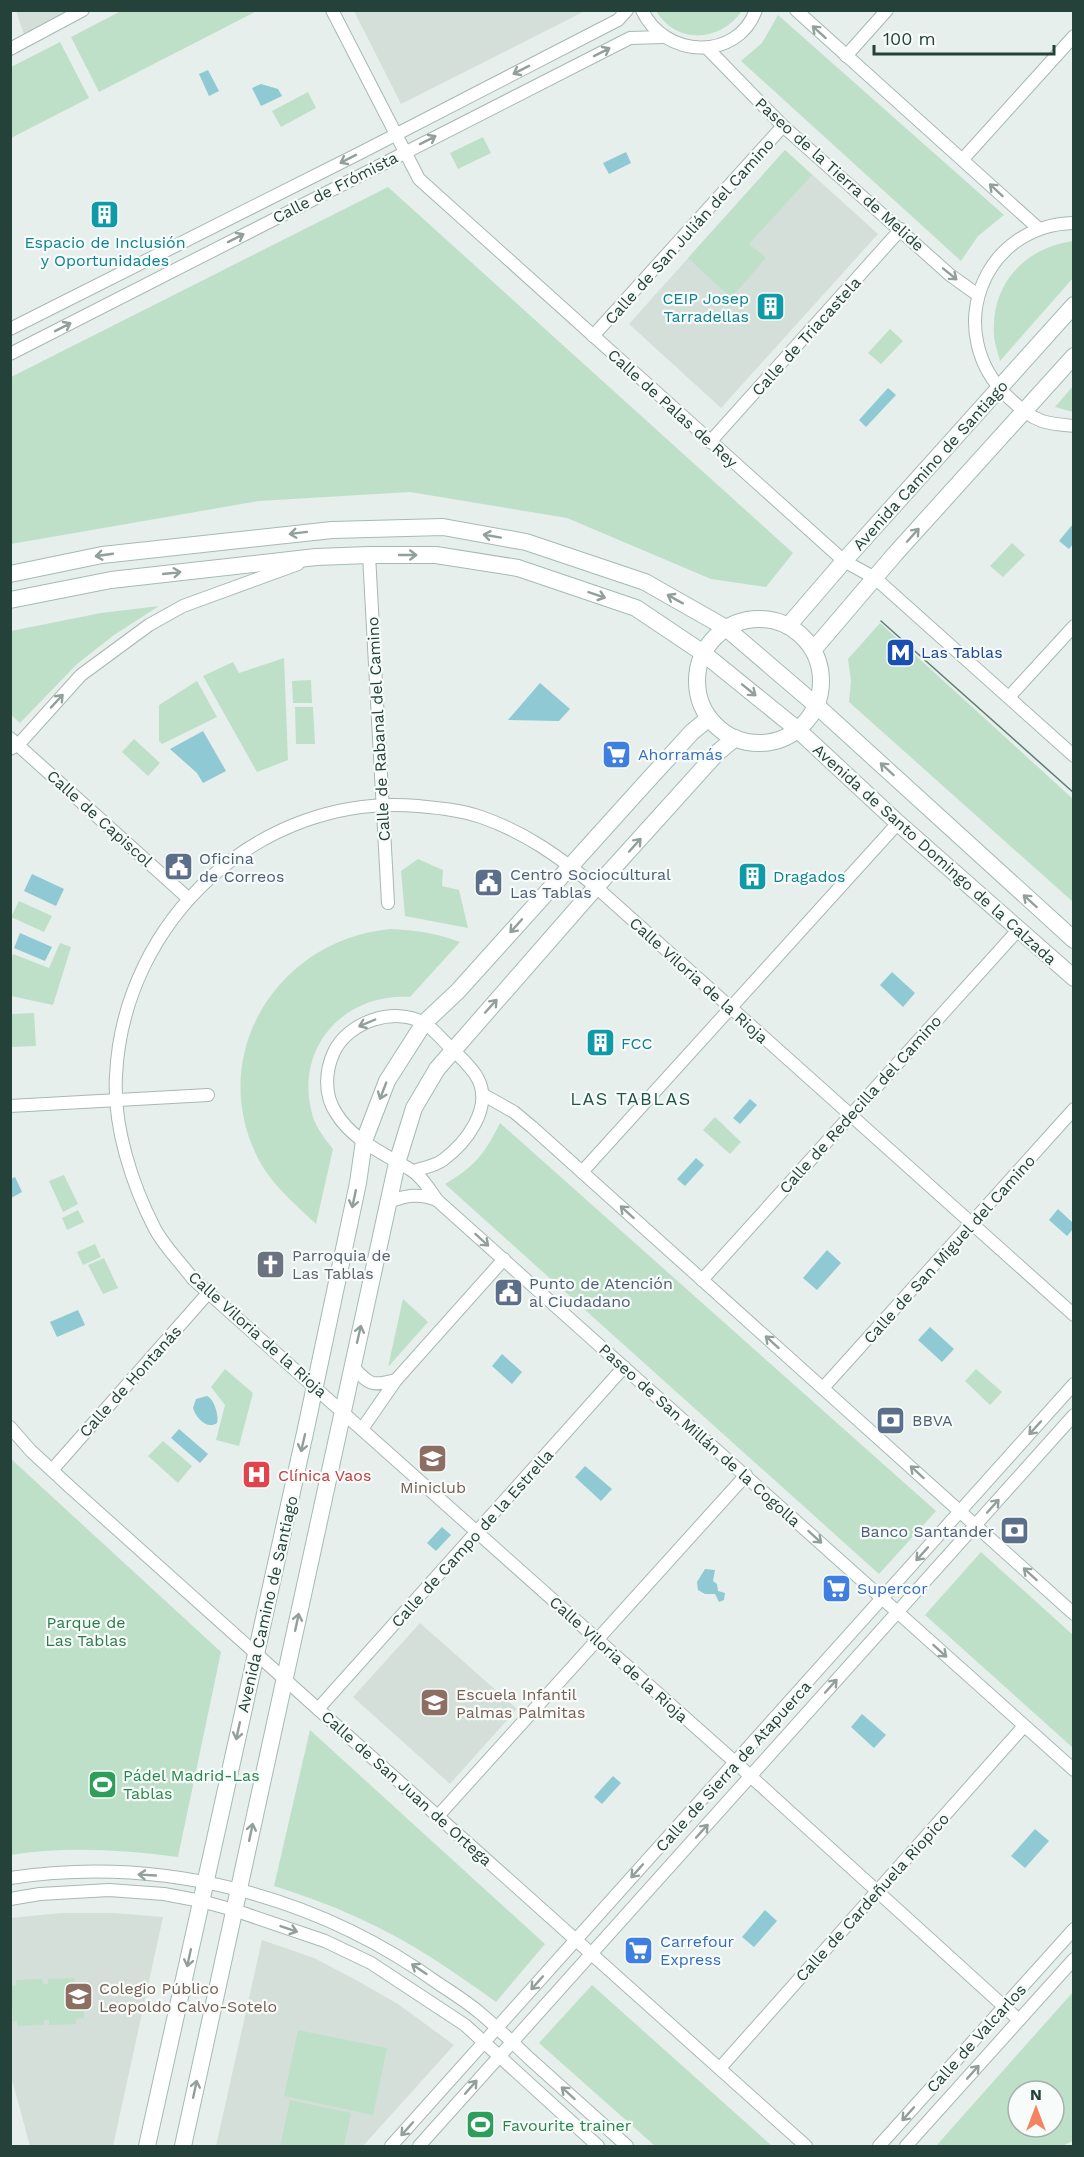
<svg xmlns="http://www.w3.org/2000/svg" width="1084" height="2157" viewBox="0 0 1084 2157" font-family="'Work Sans',sans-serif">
<rect width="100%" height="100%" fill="#e6efeb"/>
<g fill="#d4dfda">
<path d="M16,10L69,11L24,35Z"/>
<path d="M354,11H585L401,104Z"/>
<path d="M785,150L878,234L721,408L629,324Z"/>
<path d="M420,1623L517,1709L450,1784L353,1697Z"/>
<path d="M61,1913H115L163,1917L113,2146H30L11,2076L10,1918Z"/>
<path d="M262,1940L314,1958L356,1980L398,2004L454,2045L363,2146H216Z"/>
</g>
<g fill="#bfe0c8" fill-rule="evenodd">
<path d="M121,11V10L257,11L99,92L71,37Z"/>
<path d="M656,11H742C720,42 677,45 656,11Z"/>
<path d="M778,15L1004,215L978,236L961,261L741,61L762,43Z"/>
<path d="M60,42L89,98L11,138V67Z"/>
<path d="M308,92L316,108L281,127L272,111Z"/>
<path d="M483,137L491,153L458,169L450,153Z"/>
<path d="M785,150L812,175L749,244L766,258L731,298L688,258Z"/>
<path d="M388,187L793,553L766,587L711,579L567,518L410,492L259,501L11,544V377Z"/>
<path d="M1073,241V278L1000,361C998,352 994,343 994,334C991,283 1025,248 1073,241Z"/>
<path d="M890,329L903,341L881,364L868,353Z"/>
<path d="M1073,386V412L1055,407Z"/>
<path d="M1012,543L1025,555L1003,577L990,566Z"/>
<path d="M159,606L114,635L77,664L20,723L11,715V631L101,613Z"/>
<path d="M880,623L1073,799V902L849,702L851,681L848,659Z"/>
<path d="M284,658L288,760L257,772L203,676L233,662L239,673Z"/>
<path d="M311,680L312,703H293L292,681Z"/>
<path d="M197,681L217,717L162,744L159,741V705Z"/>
<path d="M295,707H313L315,744H296Z"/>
<path d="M134,739L160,763L148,776L122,752Z"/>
<path d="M418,859L443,870L442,886L459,890L468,928L405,916L401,871Z"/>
<path d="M19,901L52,916L44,932L11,917Z"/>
<path d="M390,929C415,930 436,933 460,942L410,997C341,993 293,1051 313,1117C317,1129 325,1139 333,1149L316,1224C293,1202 268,1182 255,1152C208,1049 281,939 390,929Z"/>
<path d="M60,943L71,947L53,1005L11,996V958H12L13,954L49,968Z"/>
<path d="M34,1013L36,1046L11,1047V1014Z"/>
<path d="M715,1117L741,1142L730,1154L703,1130Z"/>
<path d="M500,1123L936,1511L879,1574L445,1184C475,1166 484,1155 500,1123Z"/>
<path d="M64,1175L78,1204L63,1212L49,1181Z"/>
<path d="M78,1210L84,1222L67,1230L62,1218Z"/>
<path d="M95,1244L101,1257L83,1265L77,1252Z"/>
<path d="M104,1258L118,1288L103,1294L88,1265Z"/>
<path d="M403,1299L428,1322L388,1367Z"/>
<path d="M225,1369L253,1393L239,1446L216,1440L225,1405L211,1387Z"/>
<path d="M976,1369L1002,1392L990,1405L965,1381Z"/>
<path d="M163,1441L192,1466L178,1483L148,1456Z"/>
<path d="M10,1458L221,1652L178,1857C123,1850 65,1846 11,1855Z"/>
<path d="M981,1552L1073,1635V1748L925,1615Z"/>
<path d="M310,1730L545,1944L496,2002C475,1987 454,1972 432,1958C383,1926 329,1903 274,1886Z"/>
<path d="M74,1978L75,1983H83L84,2018L76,2019V2024L49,2025V2020H44V2025L17,2026V2021H13L11,1986L16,1985V1980L42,1979L43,1984H48V1979Z"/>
<path d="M592,1985L772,2146H655L539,2043Z"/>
<path d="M1073,1992V2141L1062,2146H936ZM1018,2091H1054V2127H1018Z"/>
<path d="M298,2030L387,2048L373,2115L284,2096Z"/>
<path d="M290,2100L351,2113L344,2146L312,2145V2146H280Z"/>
</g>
<g fill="#8ec9d4">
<path d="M208,70L219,91L209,96L199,74Z"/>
<path d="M261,84L278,89L282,96L261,106L252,88Z"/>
<path d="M626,152L631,163L609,174L603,163Z"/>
<path d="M888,388L896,395L866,427L859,420Z"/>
<path d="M1073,524V544L1069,549L1059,541Z"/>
<path d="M540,683L570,709L559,721L508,720Z"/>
<path d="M203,731L226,771L203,783L197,773L170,749Z"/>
<path d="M32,874L64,889L56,906L24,891Z"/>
<path d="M20,933L52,947L45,961L14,948Z"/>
<path d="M892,972L915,993L903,1007L880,985Z"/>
<path d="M750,1099L757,1105L740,1124L733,1118Z"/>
<path d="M696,1158L704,1165L685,1186L677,1179Z"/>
<path d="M15,1177L22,1192L11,1198V1179Z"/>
<path d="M1058,1209L1073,1223V1229L1067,1236L1049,1220Z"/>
<path d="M827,1250L841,1263L817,1290L803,1278Z"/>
<path d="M78,1310L85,1325L57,1337L50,1322Z"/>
<path d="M930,1327L954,1349L942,1362L918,1340Z"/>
<path d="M502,1354L522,1372L512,1384L492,1366Z"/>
<path d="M207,1396C214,1399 219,1415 217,1423C207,1430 196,1418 193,1408L196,1399Z"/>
<path d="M179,1429L208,1454L200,1463L171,1438Z"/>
<path d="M585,1466L612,1489L601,1501L575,1477Z"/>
<path d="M442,1527L451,1535L436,1551L427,1543Z"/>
<path d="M705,1569L715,1570L713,1581L717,1584L718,1591L725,1593L724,1600L719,1602L715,1594H705L698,1590L697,1582Z"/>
<path d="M862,1714L886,1735L874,1748L851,1727Z"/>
<path d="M613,1776L621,1783L602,1804L594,1797Z"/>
<path d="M1035,1829L1049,1841L1025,1868L1011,1856Z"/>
<path d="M765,1910L777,1921L754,1947L742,1937Z"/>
</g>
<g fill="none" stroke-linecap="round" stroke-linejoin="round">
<defs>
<g id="street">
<path d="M332,10L419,179L844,561L875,578L1074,756"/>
<path d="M642,10C664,58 737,62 756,10"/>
<path d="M796,10L1039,229"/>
<path d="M707,48L783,126L950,275L978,295"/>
<path d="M10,49L83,10"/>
<path d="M846,56L887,10"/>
<path d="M963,159L1074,36"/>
<path d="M1074,223C981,225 942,334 1008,397C1018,406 1028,416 1042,421C1051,424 1063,425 1074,426"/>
<path d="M10,329L362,152L618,20L627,10"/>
<path d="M593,336L783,126"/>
<path d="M10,354L630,38L664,37"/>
<path d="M710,442L901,229"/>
<path d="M369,555L388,903"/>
<path d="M1009,697L1074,626"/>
<path d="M10,738L189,899"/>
<path d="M10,749L18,745L81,675L149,625L183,606L298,564"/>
<path d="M482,1094L514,1112L532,1127L1074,1614"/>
<path d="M10,1106L208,1095"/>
<path d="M413,1171C423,1168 435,1166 443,1160C466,1143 493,1108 478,1079C472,1067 460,1057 451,1048C443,1041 434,1029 424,1023C394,1006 348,1022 334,1052C325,1071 324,1095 336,1113C353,1141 385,1154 411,1170C422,1176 430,1191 438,1201L1074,1770"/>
<path d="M582,1172L898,823"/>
<path d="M389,1202C406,1195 420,1193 437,1200"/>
<path d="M702,1280L1019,929"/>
<path d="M352,1366C369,1384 371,1387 396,1380"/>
<path d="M823,1388L1074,1109"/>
<path d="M10,1427L31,1451L70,1487L806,2146"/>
<path d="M362,1429L396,1380L504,1259"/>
<path d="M52,1470L209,1292"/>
<path d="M318,1709L624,1367"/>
<path d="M438,1816L746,1475"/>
<path d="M10,1878C162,1855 316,1895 439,1984C453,1993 467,2002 480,2013C497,2027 513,2043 530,2059C562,2088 595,2117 627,2146"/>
<path d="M10,1899L40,1894L109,1890L164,1894L201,1901L234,1910L325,1941L371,1963L465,2025L598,2146"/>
<path d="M1019,2020L736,1763L193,1279C181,1263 164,1246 155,1229C132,1185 113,1126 116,1076C123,920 261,792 418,806C439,808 461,810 481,817C525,832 561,858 596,887L1074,1315"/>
<path d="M720,2068L1024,1726"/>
<path d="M391,2146C618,1892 847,1639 1074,1384"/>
<path d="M419,2146L1074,1415"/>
<path d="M879,2146L1074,1929"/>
<path d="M906,2146L1074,1959"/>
</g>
<g id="secondary">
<path d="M10,574L102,555L332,530L443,527L526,542L645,582L726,628L817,706L1074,940"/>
<path d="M10,600L111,580L316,557L369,555H436L518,568L636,608L703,653L798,730L898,823L1074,978"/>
<circle cx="759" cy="681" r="62"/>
<path d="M788,626L844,561L1074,305"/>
<path d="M814,649L895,554L1074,356"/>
<path d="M147,2146L305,1433L358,1183L364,1141L387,1081L424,1023L458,991L640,789L692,732L709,718"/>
<path d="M183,2146L397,1163L414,1108L437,1069L596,887L717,753L735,738"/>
</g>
</defs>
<use href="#street" stroke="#a8b8b2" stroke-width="14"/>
<use href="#secondary" stroke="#a4bbb3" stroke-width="18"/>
<use href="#street" stroke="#fff" stroke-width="12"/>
<use href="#secondary" stroke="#fff" stroke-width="16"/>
<path stroke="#5f7d75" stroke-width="1.5" d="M881,621L1074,793"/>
</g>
<defs><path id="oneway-shaft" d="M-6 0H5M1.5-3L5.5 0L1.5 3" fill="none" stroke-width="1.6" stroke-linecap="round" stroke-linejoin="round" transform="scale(1.5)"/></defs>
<g stroke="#92a09c">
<use href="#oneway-shaft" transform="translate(819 32) rotate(-138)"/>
<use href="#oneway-shaft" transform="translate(602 52) rotate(-27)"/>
<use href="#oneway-shaft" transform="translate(521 70) rotate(153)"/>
<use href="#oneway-shaft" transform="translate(428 140) rotate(-27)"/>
<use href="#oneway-shaft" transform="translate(348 159) rotate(153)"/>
<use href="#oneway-shaft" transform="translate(996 190) rotate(-137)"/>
<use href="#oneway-shaft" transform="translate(236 238) rotate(-27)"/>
<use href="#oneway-shaft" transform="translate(950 274) rotate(39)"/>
<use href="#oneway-shaft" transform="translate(63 327) rotate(-27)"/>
<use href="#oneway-shaft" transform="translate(298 533) rotate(173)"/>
<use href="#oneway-shaft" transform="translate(913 535) rotate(-48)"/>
<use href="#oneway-shaft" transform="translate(492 536) rotate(-170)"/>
<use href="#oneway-shaft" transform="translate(104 555) rotate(172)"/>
<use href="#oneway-shaft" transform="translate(408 555)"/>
<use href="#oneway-shaft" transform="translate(172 573) rotate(-6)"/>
<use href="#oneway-shaft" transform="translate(597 595) rotate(19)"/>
<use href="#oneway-shaft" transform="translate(675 599) rotate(-151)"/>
<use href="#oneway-shaft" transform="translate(749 690) rotate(39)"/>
<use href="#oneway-shaft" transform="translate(57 701) rotate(-47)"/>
<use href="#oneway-shaft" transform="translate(887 769) rotate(-138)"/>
<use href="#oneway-shaft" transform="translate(635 845) rotate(-48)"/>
<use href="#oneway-shaft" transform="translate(1030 901) rotate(-138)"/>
<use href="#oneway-shaft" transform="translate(516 926) rotate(132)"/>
<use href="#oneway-shaft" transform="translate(491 1006) rotate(-48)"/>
<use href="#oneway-shaft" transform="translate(367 1023) rotate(157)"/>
<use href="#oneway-shaft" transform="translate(383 1091) rotate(111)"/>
<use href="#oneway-shaft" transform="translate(354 1199) rotate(102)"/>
<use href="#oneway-shaft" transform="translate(627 1212) rotate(-138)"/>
<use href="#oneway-shaft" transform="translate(482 1240) rotate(42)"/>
<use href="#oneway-shaft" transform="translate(359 1334) rotate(-77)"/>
<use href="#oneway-shaft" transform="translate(772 1342) rotate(-138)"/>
<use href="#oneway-shaft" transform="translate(1035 1428) rotate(132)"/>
<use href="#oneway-shaft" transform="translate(303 1443) rotate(103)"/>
<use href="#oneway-shaft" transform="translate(917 1472) rotate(-138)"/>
<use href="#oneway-shaft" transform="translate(993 1506) rotate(-48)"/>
<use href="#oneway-shaft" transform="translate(815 1537) rotate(42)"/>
<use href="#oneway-shaft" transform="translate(922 1554) rotate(132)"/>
<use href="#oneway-shaft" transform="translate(1030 1574) rotate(-138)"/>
<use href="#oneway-shaft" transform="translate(297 1622) rotate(-78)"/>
<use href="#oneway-shaft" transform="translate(940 1651) rotate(42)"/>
<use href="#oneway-shaft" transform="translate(831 1686) rotate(-48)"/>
<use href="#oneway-shaft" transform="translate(238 1731) rotate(102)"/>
<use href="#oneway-shaft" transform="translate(702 1831) rotate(-48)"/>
<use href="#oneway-shaft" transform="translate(251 1832) rotate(-78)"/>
<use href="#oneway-shaft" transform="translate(637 1871) rotate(132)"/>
<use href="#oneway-shaft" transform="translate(147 1875) rotate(-177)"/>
<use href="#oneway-shaft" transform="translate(289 1929) rotate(19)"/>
<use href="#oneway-shaft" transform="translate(189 1958) rotate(102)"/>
<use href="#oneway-shaft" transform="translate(419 1969) rotate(-146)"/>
<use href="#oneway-shaft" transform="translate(537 1983) rotate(132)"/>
<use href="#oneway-shaft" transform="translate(973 2072) rotate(-48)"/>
<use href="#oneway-shaft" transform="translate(471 2087) rotate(-49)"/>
<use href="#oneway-shaft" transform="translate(195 2089) rotate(-78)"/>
<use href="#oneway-shaft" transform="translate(568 2093) rotate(-138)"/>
<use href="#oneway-shaft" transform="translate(908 2114) rotate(132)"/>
<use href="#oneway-shaft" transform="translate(407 2129) rotate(132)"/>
</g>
<defs>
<symbol id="building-square" viewBox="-11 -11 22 22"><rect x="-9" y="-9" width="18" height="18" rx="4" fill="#0f9aa8" stroke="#f7fbf9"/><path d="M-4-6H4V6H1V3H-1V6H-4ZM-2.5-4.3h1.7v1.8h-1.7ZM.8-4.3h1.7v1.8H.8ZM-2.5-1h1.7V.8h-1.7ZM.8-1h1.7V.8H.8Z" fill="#fff"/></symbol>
<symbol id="metro-square" viewBox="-11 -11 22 22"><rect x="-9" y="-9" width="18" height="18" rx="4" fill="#1a4fb4" stroke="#f7fbf9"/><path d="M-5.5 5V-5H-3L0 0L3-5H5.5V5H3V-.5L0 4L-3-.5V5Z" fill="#fff"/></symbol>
<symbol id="supermarket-square" viewBox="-11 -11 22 22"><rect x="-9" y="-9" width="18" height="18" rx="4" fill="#3f7fe0" stroke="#f7fbf9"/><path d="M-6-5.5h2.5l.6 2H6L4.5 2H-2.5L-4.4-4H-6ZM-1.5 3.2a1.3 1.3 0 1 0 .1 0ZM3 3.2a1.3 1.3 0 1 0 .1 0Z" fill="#fff"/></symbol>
<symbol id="civic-square" viewBox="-11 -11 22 22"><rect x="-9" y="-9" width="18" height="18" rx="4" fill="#5c6f8a" stroke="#f7fbf9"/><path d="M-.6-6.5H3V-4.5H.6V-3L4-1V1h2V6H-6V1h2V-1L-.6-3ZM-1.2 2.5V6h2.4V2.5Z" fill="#fff"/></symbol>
<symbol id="church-square" viewBox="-11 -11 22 22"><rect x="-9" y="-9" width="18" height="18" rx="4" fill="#6b7280" stroke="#f7fbf9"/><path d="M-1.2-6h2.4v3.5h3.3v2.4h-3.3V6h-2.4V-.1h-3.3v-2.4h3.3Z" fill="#fff"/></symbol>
<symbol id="bank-square" viewBox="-11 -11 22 22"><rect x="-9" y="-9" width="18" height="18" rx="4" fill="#5c6f8a" stroke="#f7fbf9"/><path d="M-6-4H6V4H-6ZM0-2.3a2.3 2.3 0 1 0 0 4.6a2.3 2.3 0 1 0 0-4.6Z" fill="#fff"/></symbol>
<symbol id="school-square" viewBox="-11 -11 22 22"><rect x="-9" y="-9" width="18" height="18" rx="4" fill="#8d6e63" stroke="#f7fbf9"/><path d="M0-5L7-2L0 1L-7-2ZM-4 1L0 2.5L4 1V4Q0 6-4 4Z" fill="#fff"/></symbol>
<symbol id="hospital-square" viewBox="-11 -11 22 22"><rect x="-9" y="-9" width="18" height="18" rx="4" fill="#e0444e" stroke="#f7fbf9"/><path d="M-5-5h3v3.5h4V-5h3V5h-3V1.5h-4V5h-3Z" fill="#fff"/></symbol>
<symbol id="stadium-square" viewBox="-11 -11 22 22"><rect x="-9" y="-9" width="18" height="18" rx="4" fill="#2e9e5b" stroke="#f7fbf9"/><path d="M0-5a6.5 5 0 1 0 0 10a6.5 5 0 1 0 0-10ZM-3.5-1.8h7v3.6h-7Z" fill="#fff"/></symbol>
</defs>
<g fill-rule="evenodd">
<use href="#building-square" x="88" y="198" width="33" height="33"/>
<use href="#building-square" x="754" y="290" width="33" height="33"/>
<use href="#metro-square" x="884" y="636" width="33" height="33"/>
<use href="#supermarket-square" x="600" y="738" width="33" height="33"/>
<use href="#civic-square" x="162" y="850" width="33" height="33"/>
<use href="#building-square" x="736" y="860" width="33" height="33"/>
<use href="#civic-square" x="472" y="866" width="33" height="33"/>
<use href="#building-square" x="584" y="1026" width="33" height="33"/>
<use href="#church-square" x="254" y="1248" width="33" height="33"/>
<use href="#civic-square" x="492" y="1276" width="33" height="33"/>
<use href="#bank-square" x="874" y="1404" width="33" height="33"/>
<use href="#school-square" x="416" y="1442" width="33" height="33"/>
<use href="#hospital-square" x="240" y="1458" width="33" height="33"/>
<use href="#bank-square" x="998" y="1514" width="33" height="33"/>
<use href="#supermarket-square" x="820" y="1572" width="33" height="33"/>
<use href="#school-square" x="418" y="1686" width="33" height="33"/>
<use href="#stadium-square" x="86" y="1768" width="33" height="33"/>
<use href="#supermarket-square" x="622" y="1934" width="33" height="33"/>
<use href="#school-square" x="62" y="1980" width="33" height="33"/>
<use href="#stadium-square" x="464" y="2108" width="33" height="33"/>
</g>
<g text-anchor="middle" stroke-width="4.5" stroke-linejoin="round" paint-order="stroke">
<g font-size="16" fill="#24423a" stroke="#f7fbf9">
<text transform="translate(840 174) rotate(42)" y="6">Paseo de la Tierra de Melide</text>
<text transform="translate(335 187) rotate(-27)" y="6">Calle de Frómista</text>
<text transform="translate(689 231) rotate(-48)" y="6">Calle de San Julián del Camino</text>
<text transform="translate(806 336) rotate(-48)" y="6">Calle de Triacastela</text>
<text transform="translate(673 408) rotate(42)" y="6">Calle de Palas de Rey</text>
<text transform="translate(930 465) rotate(-48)" y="6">Avenida Camino de Santiago</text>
<text transform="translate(378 729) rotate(-93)" y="6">Calle de Rabanal del Camino</text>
<text transform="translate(100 818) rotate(42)" y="6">Calle de Capiscol</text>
<text transform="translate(935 854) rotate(42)" y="6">Avenida de Santo Domingo de la Calzada</text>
<text transform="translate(699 980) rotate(42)" y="6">Calle Viloria de la Rioja</text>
<text transform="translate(860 1104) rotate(-48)" y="6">Calle de Redecilla del Camino</text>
<text transform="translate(949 1249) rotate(-48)" y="6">Calle de San Miguel del Camino</text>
<text transform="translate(258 1334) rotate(42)" y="6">Calle Viloria de la Rioja</text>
<text transform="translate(130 1381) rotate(-48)" y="6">Calle de Hontanás</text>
<text transform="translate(700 1435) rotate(42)" y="6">Paseo de San Millán de la Cogolla</text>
<text transform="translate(472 1538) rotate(-48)" y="6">Calle de Campo de la Estrella</text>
<text transform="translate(267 1604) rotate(-77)" y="6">Avenida Camino de Santiago</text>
<text transform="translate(619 1659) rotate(42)" y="6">Calle Viloria de la Rioja</text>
<text transform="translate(733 1766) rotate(-48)" y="6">Calle de Sierra de Atapuerca</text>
<text transform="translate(407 1788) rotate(42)" y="6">Calle de San Juan de Ortega</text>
<text transform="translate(872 1897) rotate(-48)" y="6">Calle de Cardeñuela Riopico</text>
<text transform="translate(976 2038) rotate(-48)" y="6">Calle de Valcarlos</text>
</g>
<g font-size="16" fill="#0d838f" stroke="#f7fbf9" text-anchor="start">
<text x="105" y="248" text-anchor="middle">Espacio de Inclusión<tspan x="105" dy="18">y Oportunidades</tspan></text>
<text x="749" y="304" text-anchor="end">CEIP Josep<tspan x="749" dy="18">Tarradellas</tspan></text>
<text x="773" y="882">Dragados</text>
<text x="621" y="1049">FCC</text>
</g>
<g font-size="16" fill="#164399" stroke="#f7fbf9" text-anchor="start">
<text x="921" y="658">Las Tablas</text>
</g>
<g font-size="16" fill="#366cbe" stroke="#f7fbf9" text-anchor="start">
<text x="638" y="760">Ahorramás</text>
<text x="857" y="1594">Supercor</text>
<text x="660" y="1947">Carrefour<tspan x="660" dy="18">Express</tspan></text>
</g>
<g font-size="16" fill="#4e5e75" stroke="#f7fbf9" text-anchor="start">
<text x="199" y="864">Oficina<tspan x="199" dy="18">de Correos</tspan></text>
<text x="510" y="880">Centro Sociocultural<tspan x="510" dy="18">Las Tablas</tspan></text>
<text x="529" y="1289">Punto de Atención<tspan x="529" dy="18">al Ciudadano</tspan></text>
<text x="912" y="1426">BBVA</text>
<text x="994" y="1537" text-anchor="end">Banco Santander</text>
</g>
<g font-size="16" fill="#5b616d" stroke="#f7fbf9" text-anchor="start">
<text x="292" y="1261">Parroquia de<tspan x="292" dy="18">Las Tablas</tspan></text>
</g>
<g font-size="16" fill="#be3a42" stroke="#f7fbf9" text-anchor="start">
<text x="278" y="1481">Clínica Vaos</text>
</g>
<g font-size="16" fill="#785e54" stroke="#f7fbf9" text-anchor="start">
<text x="433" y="1493" text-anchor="middle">Miniclub</text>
<text x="456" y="1700">Escuela Infantil<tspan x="456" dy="18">Palmas Palmitas</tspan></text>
<text x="99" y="1994">Colegio Público<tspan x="99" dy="18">Leopoldo Calvo-Sotelo</tspan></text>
</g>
<g font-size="16" fill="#2d7a4b" stroke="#f7fbf9">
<text x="86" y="1628">Parque de<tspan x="86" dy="18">Las Tablas</tspan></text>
</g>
<g font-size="16" fill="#27864d" stroke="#f7fbf9" text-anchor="start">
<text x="123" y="1781">Pádel Madrid-Las<tspan x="123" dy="18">Tablas</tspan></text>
<text x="502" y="2131">Favourite trainer</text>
</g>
<g font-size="18" letter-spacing="1.5" fill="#1f5548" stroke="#f7fbf9">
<text x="631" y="1105">LAS TABLAS</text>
</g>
</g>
<rect width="1084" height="2157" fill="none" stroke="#24423a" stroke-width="24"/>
<g transform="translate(1036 2109)"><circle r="28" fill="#f7fbf9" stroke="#a3b1ad" stroke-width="1.5"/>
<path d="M0-4.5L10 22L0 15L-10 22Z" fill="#f4845f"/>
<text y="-9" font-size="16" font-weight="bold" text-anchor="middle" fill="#24423a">N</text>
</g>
<path d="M874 45v9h180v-9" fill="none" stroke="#24423a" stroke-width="3"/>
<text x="883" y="45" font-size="18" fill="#24423a" stroke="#f7fbf9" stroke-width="4.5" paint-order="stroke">100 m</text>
</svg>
